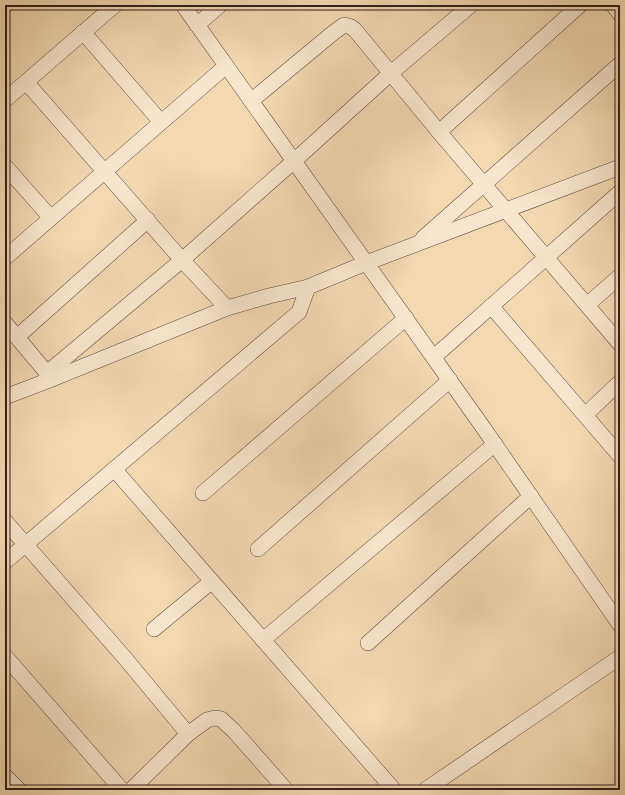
<svg xmlns="http://www.w3.org/2000/svg" width="625" height="795" viewBox="0 0 625 795" font-family="'Sorts Mill Goudy',serif">
<rect width="100%" height="100%" fill="#f3d8b2"/>
<filter id="stains"><feTurbulence type="fractalNoise" baseFrequency=".005" numOctaves="4"/><feColorMatrix values="0 0 0 0 .2 0 0 0 0 .09 0 0 0 0 .02 0 0 0 .5 -.17"/></filter>
<radialGradient id="worn" r=".72"><stop offset=".6" stop-color="#630" stop-opacity="0"/><stop offset="1" stop-color="#630" stop-opacity=".3"/></radialGradient>
<g fill="none" stroke-linecap="round" stroke-linejoin="round">
<defs>
<g id="minor">
<path d="M183,5L480,423L620,625"/>
<path d="M613,5L620,14"/>
<path d="M197,25L220,5"/>
<path d="M83,32L161,122"/>
<path d="M26,82L182,260L227,308"/>
<path d="M5,100L115,5"/>
<path d="M251,101L333,33L344,25L351,27L355,30L439,132L620,344"/>
<path d="M439,132L580,5"/>
<path d="M5,166L51,218"/>
<path d="M423,238L620,64"/>
<path d="M5,258L226,66"/>
<path d="M587,305L620,276"/>
<path d="M491,306L620,456"/>
<path d="M5,323L52,379"/>
<path d="M17,337L148,220"/>
<path d="M434,357L620,192"/>
<path d="M47,373L182,260L294,161L391,73L471,5"/>
<path d="M5,397L52,379L227,308L269,296L308,287L366,263L620,167"/>
<path d="M585,415L620,382"/>
<path d="M114,469L394,790"/>
<path d="M203,493L406,318"/>
<path d="M5,521L124,657L188,734L131,790"/>
<path d="M258,549L450,380"/>
<path d="M5,562L299,312L308,287"/>
<path d="M154,629L212,581"/>
<path d="M263,640L495,444"/>
<path d="M368,643L531,496"/>
<path d="M5,656L122,790"/>
<path d="M188,734L207,720L215,718L221,719L234,731L286,790"/>
<path d="M5,776L19,790"/>
<path d="M425,790L620,657"/>
</g>
</defs>
<use href="#minor" stroke="#624c3d" stroke-width="16"/>
<use href="#minor" stroke="#f7e6cd" stroke-width="15"/>
</g>
<rect width="625" height="795" fill="none" stroke="#f3d8b2" stroke-width="20"/>
<rect x="6" y="6" width="613" height="783" fill="none" stroke="#321d16" stroke-width="2"/>
<rect x="10" y="10" width="605" height="775" fill="none" stroke="#321d16"/>
<rect width="100%" height="100%" filter="url(#stains)"/>
<rect width="100%" height="100%" fill="url(#worn)"/>
</svg>
